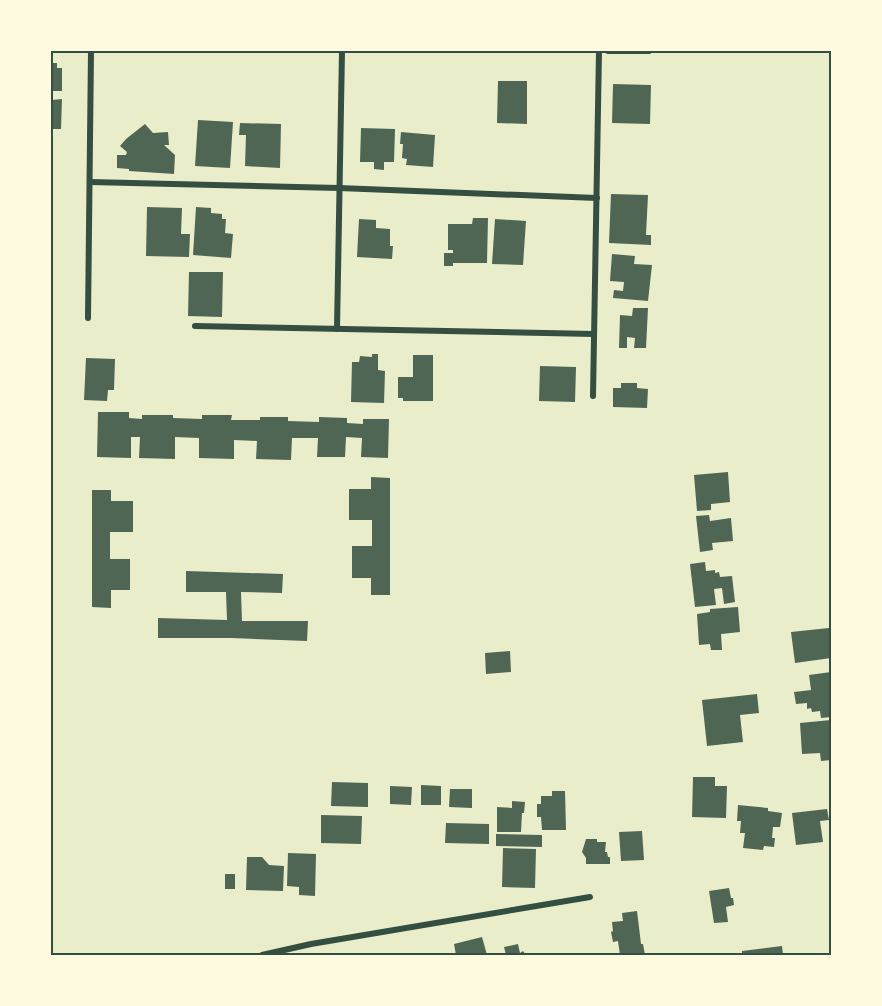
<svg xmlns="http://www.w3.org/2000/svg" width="882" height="1006" viewBox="0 0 882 1006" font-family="'Varela Round',sans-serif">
<rect width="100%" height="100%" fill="#e9edc9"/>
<g fill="#4f6655">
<path d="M51,63H57V68H62V91H51Z"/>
<path d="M498,81H527V124L497,123Z"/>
<path d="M613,84L651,85L650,124L612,123Z"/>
<path d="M62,99L61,129H51L52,100Z"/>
<path d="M198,120L233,122L230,168L195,166Z"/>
<path d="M240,123L281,124L280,168L245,166L246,135H239Z"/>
<path d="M145,124L153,133L168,132L169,145H164L175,155L174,174L129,171V169L117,168V155H126L127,152L120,146L126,139Z"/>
<path d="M361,128L395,129L394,162H384V170L374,169V162H360Z"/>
<path d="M401,132L435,135L433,167L406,165L407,159L402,158L403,144H400Z"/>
<path d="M611,194L648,195L646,235H651V245L609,243Z"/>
<path d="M147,207L182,208L181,234H190L189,257L146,256Z"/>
<path d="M196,207L211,208V213L222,214V219H226L225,233L233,234L231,258L193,255Z"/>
<path d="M473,218H488L487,263H453V266H444V253H453V250H448V224H472Z"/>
<path d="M359,219L376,220V228L390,229V246H393L392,259L357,257Z"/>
<path d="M495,219L526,221L523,265L492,264Z"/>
<path d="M612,254L635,256L634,264L652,265L648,301L613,298L614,290L623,291L624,282L610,281Z"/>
<path d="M189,272H223L222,317L188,316Z"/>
<path d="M633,308H648L646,348H634L635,338L627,337V348H619L620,315L632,316Z"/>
<path d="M372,354H378V370L385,371L384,403L351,402L352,362H359L360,356L372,357Z"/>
<path d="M413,355H433V401H403V398H398V377H413Z"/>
<path d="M86,358L115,359L114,390H108L107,401L84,400Z"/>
<path d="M540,366L576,367L575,402L539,401Z"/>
<path d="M621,383H637V388L648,389L647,408L613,407V388H621Z"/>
<path d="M98,412H129V418L142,419V415H173V418L202,419V415H232L231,420H260V417H288V421L319,422V417L347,418V423L363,424V419H389L388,458L361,457L362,438L346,437L345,457H317L318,438H292L291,460L256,459L257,441L234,440V459L199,458V438L175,437V459L139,458L140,437H131V458L97,457Z"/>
<path d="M728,472L730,502L711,504V510L697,511L694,475Z"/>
<path d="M371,477L390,478V595H371V578H352V546H372V520H349V489H371Z"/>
<path d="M92,490H111V501H133V532H110V559H130V590H111V608L92,607Z"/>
<path d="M709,515L710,521L731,518L733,541L712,543L713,550L700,552L696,516Z"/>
<path d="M705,562L706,571L715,570V573L719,572L720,577L732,576L735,602L724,604L722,588L714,589L716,605L695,607L690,564Z"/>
<path d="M186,571L283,574L282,593L241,592L242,621H308L307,641L232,638H158V618L227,620L226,592H186Z"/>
<path d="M738,607L740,632L721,634L722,650H711L710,644L699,645L697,614L710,612V609Z"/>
<path d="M829,628L831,658L795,663L791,632Z"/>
<path d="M510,651L511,672L486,674L485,653Z"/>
<path d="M831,672V717L821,718L820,711L812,712L811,708L807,709V703L796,704L794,692L811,690L809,675Z"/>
<path d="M757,694L759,713L740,715L743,742L707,746L702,700Z"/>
<path d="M831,720V760L821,761L820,753L802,754L800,723Z"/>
<path d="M693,777H715V786H727L726,818L692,817Z"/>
<path d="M332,782L368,783V807L331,806Z"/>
<path d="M421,785L441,786V805H421Z"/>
<path d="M390,786L412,787L411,805L390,804Z"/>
<path d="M450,789H472V808L449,807Z"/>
<path d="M552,791H565L566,830H542L541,817H537V804H541V796H552Z"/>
<path d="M512,801L525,802L524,813H522L521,832H497V807L512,808Z"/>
<path d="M738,805L768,808V811L782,813L780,827H773L772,838H775L774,847L764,846L763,850L743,848L745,833H740L741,821H737Z"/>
<path d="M827,809L829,820L820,821L823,842L796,845L792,813Z"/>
<path d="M321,815L362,816L361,844L321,843Z"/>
<path d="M446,823L489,824V844L445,843Z"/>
<path d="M642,831L644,860L621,861L619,832Z"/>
<path d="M496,834L542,835V847L496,846Z"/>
<path d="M586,839H597V842H606L605,852H607L608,857H610V864H586V858L582,852Z"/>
<path d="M503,848L536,849L535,888L502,887Z"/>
<path d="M288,853L316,854L315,896L299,895V887L287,886Z"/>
<path d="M247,857H262L269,865L284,866L283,891L246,890Z"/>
<rect x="225" y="874" width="10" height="15"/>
<path d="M729,888L731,898H733L734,905L726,907L728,922L714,923L709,891Z"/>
<path d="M637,911L641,944H643L645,955H620L618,941L613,942L611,932L613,931L612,922L623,921L622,913Z"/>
<path d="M482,937L487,955H456L454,944Z"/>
<path d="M518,944L520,953L523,951L526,955H506L504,947Z"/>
<path d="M782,946L783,955H742V951Z"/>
</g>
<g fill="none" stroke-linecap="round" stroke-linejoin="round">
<g stroke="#344e41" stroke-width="6">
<path d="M608,51H649"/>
<path d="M90,182L339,188L597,198"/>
<path d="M88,318L91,51"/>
<path d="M195,326L594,334"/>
<path d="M337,329L342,51"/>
<path d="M593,396L599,51"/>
<path d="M262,955L311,944L590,897"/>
</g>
</g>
<rect width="882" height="1006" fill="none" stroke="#fefae0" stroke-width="105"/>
<rect x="52" y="52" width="778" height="902" fill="none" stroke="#344e41" stroke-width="2"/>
</svg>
